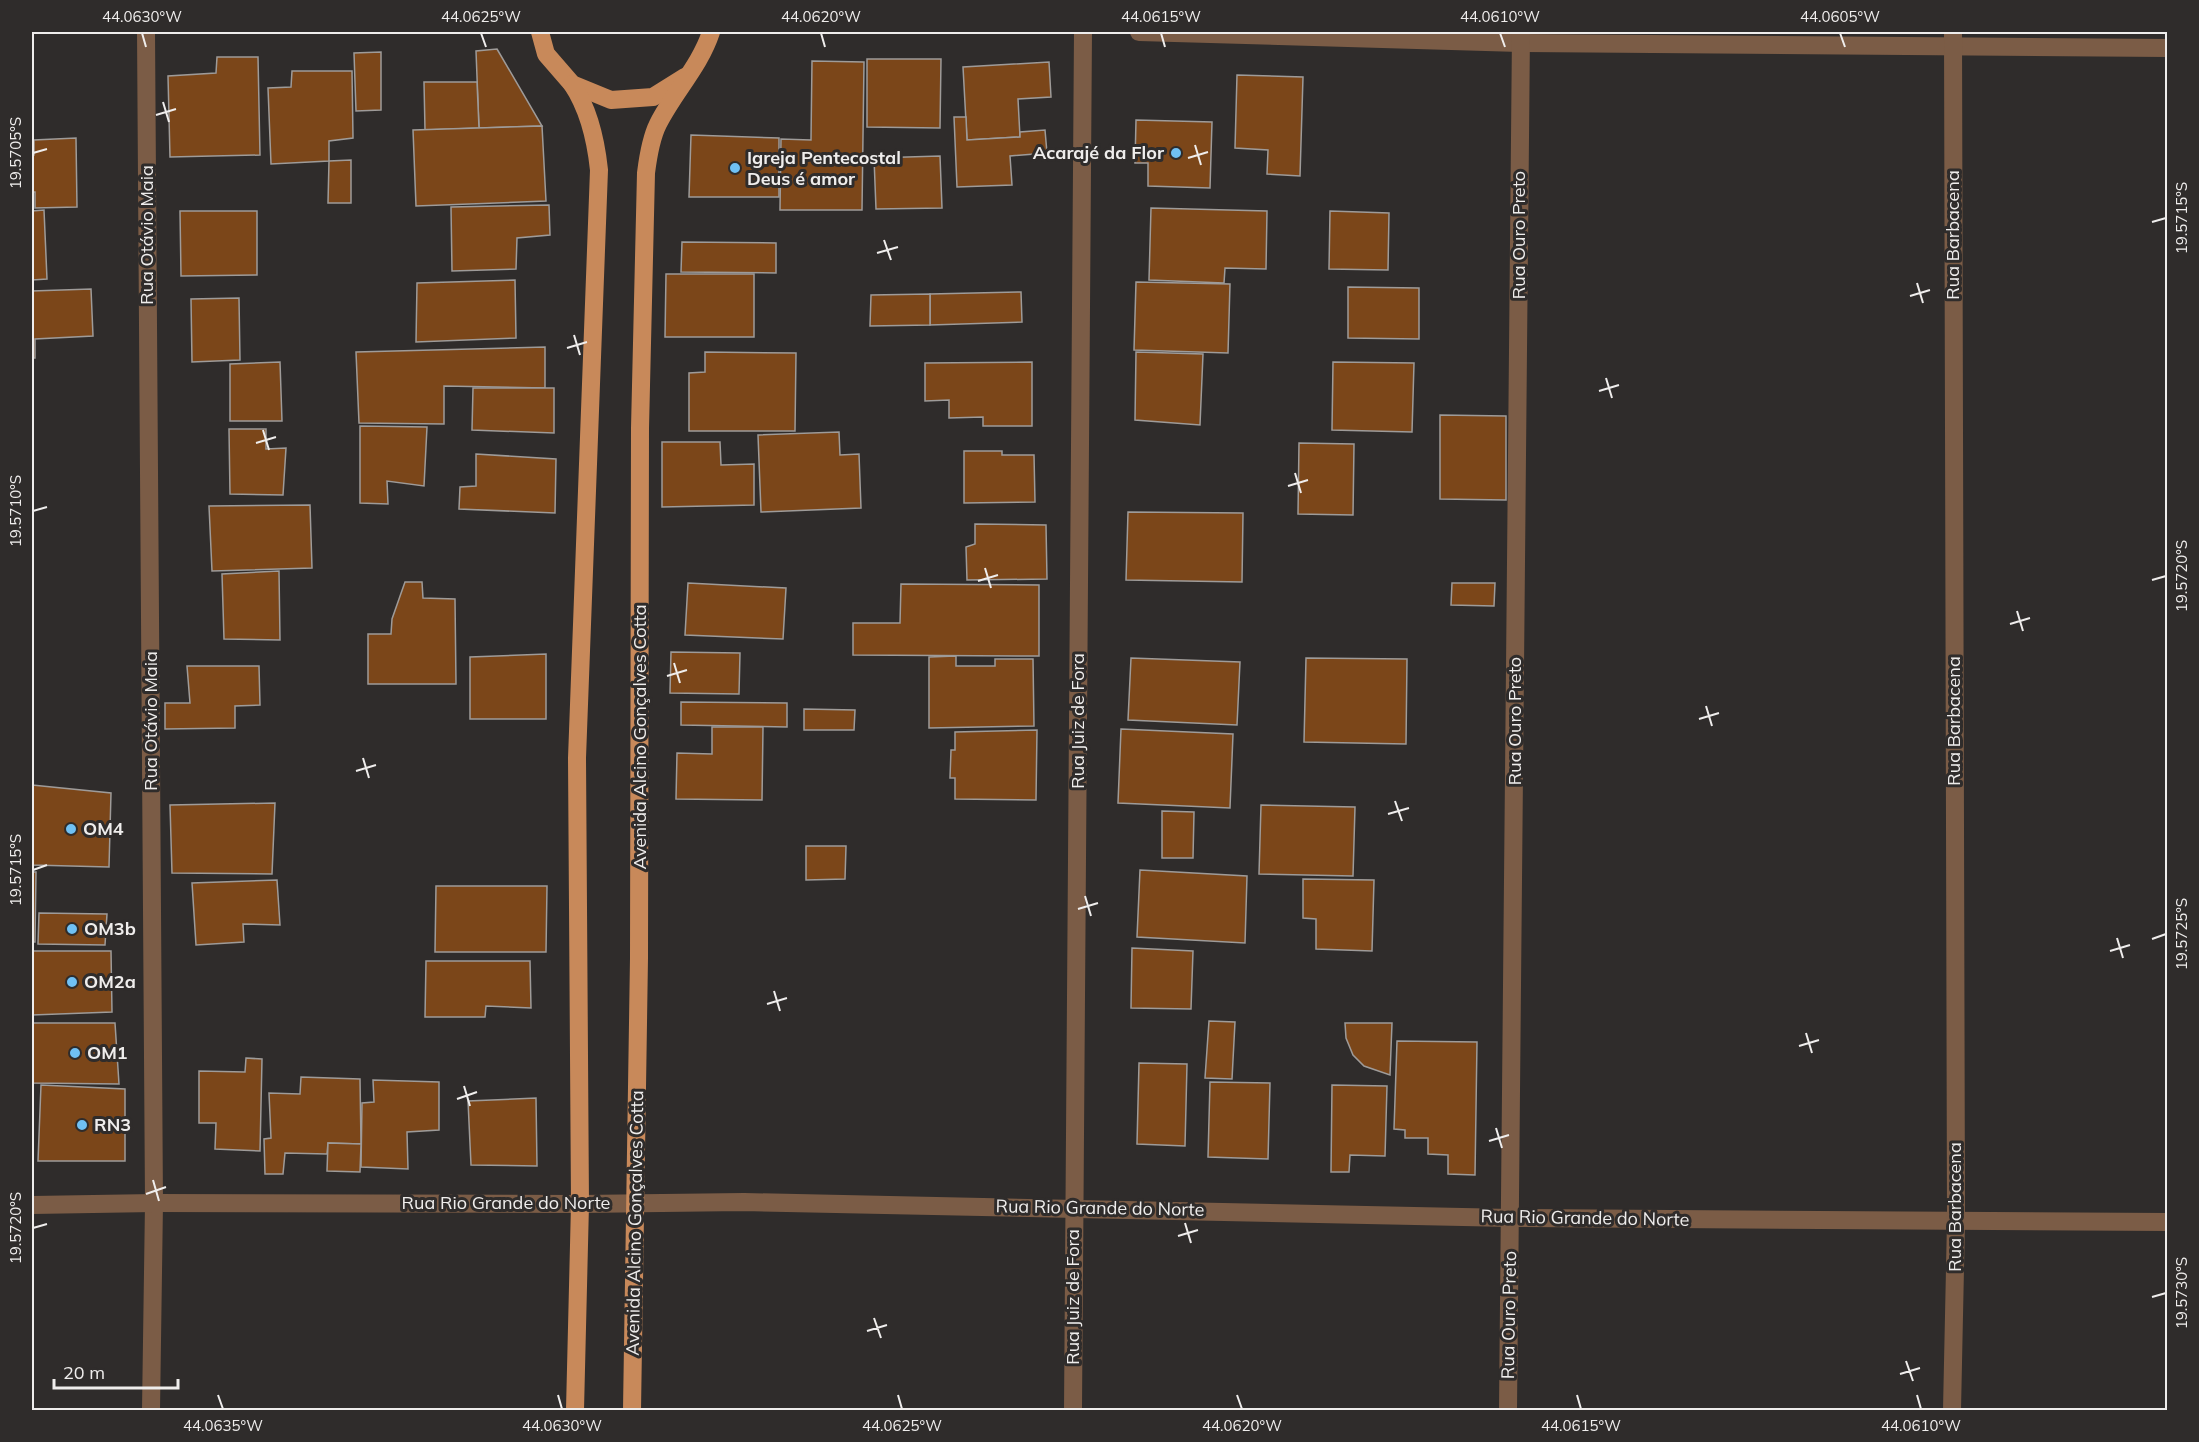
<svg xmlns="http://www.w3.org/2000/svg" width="2199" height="1442" viewBox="0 0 2199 1442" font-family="Mulish,sans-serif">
<rect width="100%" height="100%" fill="#2f2c2b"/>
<g fill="#7b4619" stroke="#9e9b99" stroke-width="1.5">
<path d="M497,49L542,126L479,128L476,51Z"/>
<path d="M381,52V110L356,111L354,53Z"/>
<path d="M217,57H258L260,155L170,157L168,76L216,73Z"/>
<path d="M867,59H941L940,128L867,127Z"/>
<path d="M812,61L864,62L862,210H780L781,139L811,140Z"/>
<path d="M1049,62L1051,97L1018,99L1020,137L967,140L963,67Z"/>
<path d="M292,71H352L353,138L329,141V161L271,164L268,88L291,87Z"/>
<path d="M1237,75L1303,77L1300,176L1267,174L1268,150L1235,148Z"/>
<path d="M424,82H477L479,128L425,130Z"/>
<path d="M954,117H966L967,140L1020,137V132L1045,130L1047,153L1010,156L1012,185L957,187Z"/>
<path d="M1136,120L1212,122L1210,188L1148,186V163H1135Z"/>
<path d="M542,126L546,201L416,206L413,130Z"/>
<path d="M691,135L779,138V197H689Z"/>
<path d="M76,138L77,207L35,208V192H32V155H34V140Z"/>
<path d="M940,156L942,208L876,209L874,158Z"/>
<path d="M351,160V203H328L329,161Z"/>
<path d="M549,205L550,235L517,238L516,269L452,271L451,207Z"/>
<path d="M1151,208L1267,211L1266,269L1225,268L1224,283L1149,280Z"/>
<path d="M44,210L47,279L32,280V211Z"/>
<path d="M180,211H257V275L181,276Z"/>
<path d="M1330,211L1389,213L1388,270L1329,269Z"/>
<path d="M682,242L776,243V273L681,272Z"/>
<path d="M666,274H754V337H665Z"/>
<path d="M515,280L516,338L416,342L417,283Z"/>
<path d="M1136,282L1230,284L1228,353L1134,350Z"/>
<path d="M1348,287L1419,288V339L1348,338Z"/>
<path d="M91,289L93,336L35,339V358H32V291Z"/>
<path d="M1021,292L1022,322L930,325V294Z"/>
<path d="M930,294V325L870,326L871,295Z"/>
<path d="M239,298L240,360L192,362L191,299Z"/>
<path d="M545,347V388L444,386V424L359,423L356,352Z"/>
<path d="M705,352L796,353L795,431H689V373L705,372Z"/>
<path d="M1136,352L1203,354L1200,425L1135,420Z"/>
<path d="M280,362L282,421H230V364Z"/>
<path d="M1032,362V426H983V417L949,418V400L925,401V363Z"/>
<path d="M1333,362L1414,363L1412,432L1332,430Z"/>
<path d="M473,388H554V433L472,430Z"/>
<path d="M1440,415L1506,416V500L1440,499Z"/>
<path d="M360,426L427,427L424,486L387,481L388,504L360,503Z"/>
<path d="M229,429H266V449L286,448L283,495L230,494Z"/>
<path d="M839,432L840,455L859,454L861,508L761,512L758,435Z"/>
<path d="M662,442H720L721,465L754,464V505L662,507Z"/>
<path d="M1299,443L1354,444L1353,515L1298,514Z"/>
<path d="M964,451H1002V455H1034L1035,502L964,503Z"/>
<path d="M476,454L556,459L555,513L459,509L460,487L476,486Z"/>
<path d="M310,505L312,568L212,571L209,506Z"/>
<path d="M1128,512L1243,513L1242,582L1126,580Z"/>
<path d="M975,524L1046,525L1047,579L967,580L966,547L975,544Z"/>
<path d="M279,571L280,640L224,639L222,574Z"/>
<path d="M405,582H422L423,598L455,599L456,684H368V634H391L392,619Z"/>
<path d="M688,583L786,588L783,639L685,635Z"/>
<path d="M1452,583H1495L1494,606L1451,605Z"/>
<path d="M901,584L1039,585V656L853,655V623H900Z"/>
<path d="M671,652L740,653L739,694L670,693Z"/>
<path d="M546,654V719H470V657Z"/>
<path d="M956,656V666H995V659H1033L1034,726L929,728V657Z"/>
<path d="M1131,658L1240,662L1237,725L1128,720Z"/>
<path d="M1306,658L1407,659L1406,744L1304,742Z"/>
<path d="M187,666H259L260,705L235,706V728L165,729V703H190Z"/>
<path d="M681,702L787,703V727L681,725Z"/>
<path d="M804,709L855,710L854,730H804Z"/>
<path d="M712,727H763L762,800L676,799L677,753L712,754Z"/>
<path d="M1121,729L1233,734L1230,808L1118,803Z"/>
<path d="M1037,730L1036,800L955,799V778H950L951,750H955V732Z"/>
<path d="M32,785L111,793L109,867L32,865Z"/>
<path d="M275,803L272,874L172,873L170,805Z"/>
<path d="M1261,805L1355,807L1353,876L1259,874Z"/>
<path d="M1162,811L1194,812L1193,858H1162Z"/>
<path d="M806,846H846L845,879L806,880Z"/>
<path d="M1140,870L1247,876L1245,943L1137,937Z"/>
<path d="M32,872H36L35,942H32Z"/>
<path d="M1303,879L1374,880L1372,951L1316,949V919L1303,918Z"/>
<path d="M277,880L280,925L243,924L244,942L196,945L192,883Z"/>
<path d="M436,886H547L546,952H435Z"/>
<path d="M39,913L107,914L105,945L38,944Z"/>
<path d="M1132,948L1193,951L1191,1009L1131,1008Z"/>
<path d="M32,951H111L112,1012L32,1015Z"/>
<path d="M426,961H530L531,1008L486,1006L485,1017H425Z"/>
<path d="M1209,1021L1235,1022L1232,1079L1205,1078Z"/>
<path d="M32,1023H115L119,1084L32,1083Z"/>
<path d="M1345,1023H1392L1390,1075L1364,1066L1353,1055L1346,1038Z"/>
<path d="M1397,1041L1477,1042L1475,1175L1448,1174V1155L1428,1154V1138H1405V1130L1394,1129Z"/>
<path d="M246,1058L262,1059L260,1151L215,1149L216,1123H199V1071L245,1072Z"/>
<path d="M1139,1063L1187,1064L1185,1146L1137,1144Z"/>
<path d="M301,1077L360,1079L361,1144L328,1143L327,1154L285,1153L283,1174H265L264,1139L271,1138L269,1093L300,1094Z"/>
<path d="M373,1080L439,1082V1130L407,1132L408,1169L361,1167L362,1103L374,1102Z"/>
<path d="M1210,1082L1270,1083L1268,1159L1208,1157Z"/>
<path d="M41,1085L125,1089V1161H38Z"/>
<path d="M1332,1085L1387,1086L1385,1156L1350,1155L1349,1172H1331Z"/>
<path d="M536,1098L537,1166L471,1165L468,1101Z"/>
<path d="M328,1143L361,1144L360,1172L327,1171Z"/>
</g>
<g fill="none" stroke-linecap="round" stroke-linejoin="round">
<g stroke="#7b5c46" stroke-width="18">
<path d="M146,32L154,1203L151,1410"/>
<path d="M1139,32L1520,43L2168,48"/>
<path d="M32,1205L154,1203L580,1204L744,1202L1511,1218L2168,1222"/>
<path d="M1073,1410L1083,32"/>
<path d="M1508,1410L1521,32"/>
<path d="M1952,1410L1956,1221L1953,32"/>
</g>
<g stroke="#c8895a" stroke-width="18">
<path d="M540,32L546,54L572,84L611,100L653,97L685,77"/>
<path d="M572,84C588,108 596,141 599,170L577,758L580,1204L575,1410"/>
<path d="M632,1410L639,958L640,428L646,173C648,157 651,138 658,124C674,92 700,66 711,32"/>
</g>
</g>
<path fill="none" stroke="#efedec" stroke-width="2" d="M142,33L146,47M481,33L486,47M821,33L825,47M1161,33L1165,47M1500,33L1505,47M1840,33L1845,47M163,102L169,122M156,115L176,109M1195,145L1201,165M33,153L47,149M1188,158L1208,152M2152,222L2166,218M884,240L891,260M877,253L898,247M1917,283L1923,303M1910,296L1930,290M574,335L580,355M567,348L587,342M1606,378L1612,398M1599,391L1619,385M263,430L269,450M256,443L276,437M1295,473L1301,493M1288,486L1308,480M33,511L47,507M985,568L991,588M2152,580L2166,576M978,581L998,575M2017,611L2023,631M2010,624L2030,618M674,663L680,683M667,676L687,670M1706,706L1712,726M1699,719L1719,713M363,758L369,778M356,771L376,765M1395,801L1402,821M1388,814L1409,808M33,870L47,865M1085,896L1091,916M1078,909L1098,903M2117,938L2123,958M2152,939L2166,934M2110,951L2130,945M774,991L780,1011M767,1004L787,998M1806,1033L1812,1053M1799,1046L1819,1040M464,1086L470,1106M457,1099L477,1092M1496,1128L1502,1148M1489,1141L1509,1135M153,1180L159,1201M146,1194L166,1187M1185,1223L1191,1243M33,1228L47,1224M1178,1236L1198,1230M2152,1297L2166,1293M874,1318L881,1338M867,1331L887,1325M1906,1361L1913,1381M1900,1374L1920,1368M218,1395L223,1409M558,1395L562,1409M898,1395L902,1409M1237,1395L1242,1409M1577,1395L1581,1409M1917,1395L1921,1409"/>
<g fill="#70c1f4" stroke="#2f2c2b" stroke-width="2">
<circle cx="1176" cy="153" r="6"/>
<circle cx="735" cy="168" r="6"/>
<circle cx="71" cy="829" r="6"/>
<circle cx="72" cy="929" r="6"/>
<circle cx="72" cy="982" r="6"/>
<circle cx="75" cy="1053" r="6"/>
<circle cx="82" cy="1125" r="6"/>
</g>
<g text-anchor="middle" stroke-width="6" stroke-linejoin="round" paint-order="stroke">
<g font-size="18" font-weight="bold" fill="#efedec" stroke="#2f2c2b" text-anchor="start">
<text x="1164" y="159" text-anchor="end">Acarajé da Flor</text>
<text x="747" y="164">Igreja Pentecostal<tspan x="747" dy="21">Deus é amor</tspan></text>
<text x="83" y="835">OM4</text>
<text x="84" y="935">OM3b</text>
<text x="84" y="988">OM2a</text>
<text x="87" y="1059">OM1</text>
<text x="94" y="1131">RN3</text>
</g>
<g font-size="18" fill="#efedec" stroke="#2f2c2b">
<text transform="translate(147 235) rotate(-90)" y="6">Rua Otávio Maia</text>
<text transform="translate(1519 235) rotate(-90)" y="6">Rua Ouro Preto</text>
<text transform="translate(1953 235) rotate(-90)" y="6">Rua Barbacena</text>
<text transform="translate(151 721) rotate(-90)" y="6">Rua Otávio Maia</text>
<text transform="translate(1078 721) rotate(-90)" y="6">Rua Juiz de Fora</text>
<text transform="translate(1515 721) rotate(-90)" y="6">Rua Ouro Preto</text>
<text transform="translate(1954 721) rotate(-90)" y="6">Rua Barbacena</text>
<text transform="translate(640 737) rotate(-90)" y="6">Avenida Alcino Gonçalves Cotta</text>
<text x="506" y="1209">Rua Rio Grande do Norte</text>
<text transform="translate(1955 1207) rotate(-90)" y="6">Rua Barbacena</text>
<text transform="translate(1100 1208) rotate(1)" y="6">Rua Rio Grande do Norte</text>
<text transform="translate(1585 1218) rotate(1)" y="6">Rua Rio Grande do Norte</text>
<text transform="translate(635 1223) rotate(-89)" y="6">Avenida Alcino Gonçalves Cotta</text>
<text transform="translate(1073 1297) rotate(-90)" y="6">Rua Juiz de Fora</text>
<text transform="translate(1509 1315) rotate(-89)" y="6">Rua Ouro Preto</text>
</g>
</g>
<rect width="2199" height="1442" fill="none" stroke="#2f2c2b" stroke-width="66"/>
<path d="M54 1379v9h124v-9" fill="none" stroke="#efedec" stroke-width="3"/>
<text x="63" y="1379" font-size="18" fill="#efedec" stroke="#2f2c2b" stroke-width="4.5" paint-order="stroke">20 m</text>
<rect x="33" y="33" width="2133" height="1376" fill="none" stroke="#efedec" stroke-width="2"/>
<g font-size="15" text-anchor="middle" fill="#efedec">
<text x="142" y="22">44.0630°W</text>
<text x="481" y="22">44.0625°W</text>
<text x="821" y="22">44.0620°W</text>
<text x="1161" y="22">44.0615°W</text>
<text x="1500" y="22">44.0610°W</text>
<text x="1840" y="22">44.0605°W</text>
<text transform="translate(16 153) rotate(-90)" y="5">19.5705°S</text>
<text transform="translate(2182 218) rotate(-90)" y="5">19.5715°S</text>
<text transform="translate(16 511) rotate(-90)" y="5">19.5710°S</text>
<text transform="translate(2182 576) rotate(-90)" y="5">19.5720°S</text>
<text transform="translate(16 870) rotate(-90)" y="5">19.5715°S</text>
<text transform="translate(2182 934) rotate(-90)" y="5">19.5725°S</text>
<text transform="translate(16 1228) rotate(-90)" y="5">19.5720°S</text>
<text transform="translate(2182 1293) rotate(-90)" y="5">19.5730°S</text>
<text x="223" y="1431">44.0635°W</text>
<text x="562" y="1431">44.0630°W</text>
<text x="902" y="1431">44.0625°W</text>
<text x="1242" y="1431">44.0620°W</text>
<text x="1581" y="1431">44.0615°W</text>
<text x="1921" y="1431">44.0610°W</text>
</g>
</svg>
